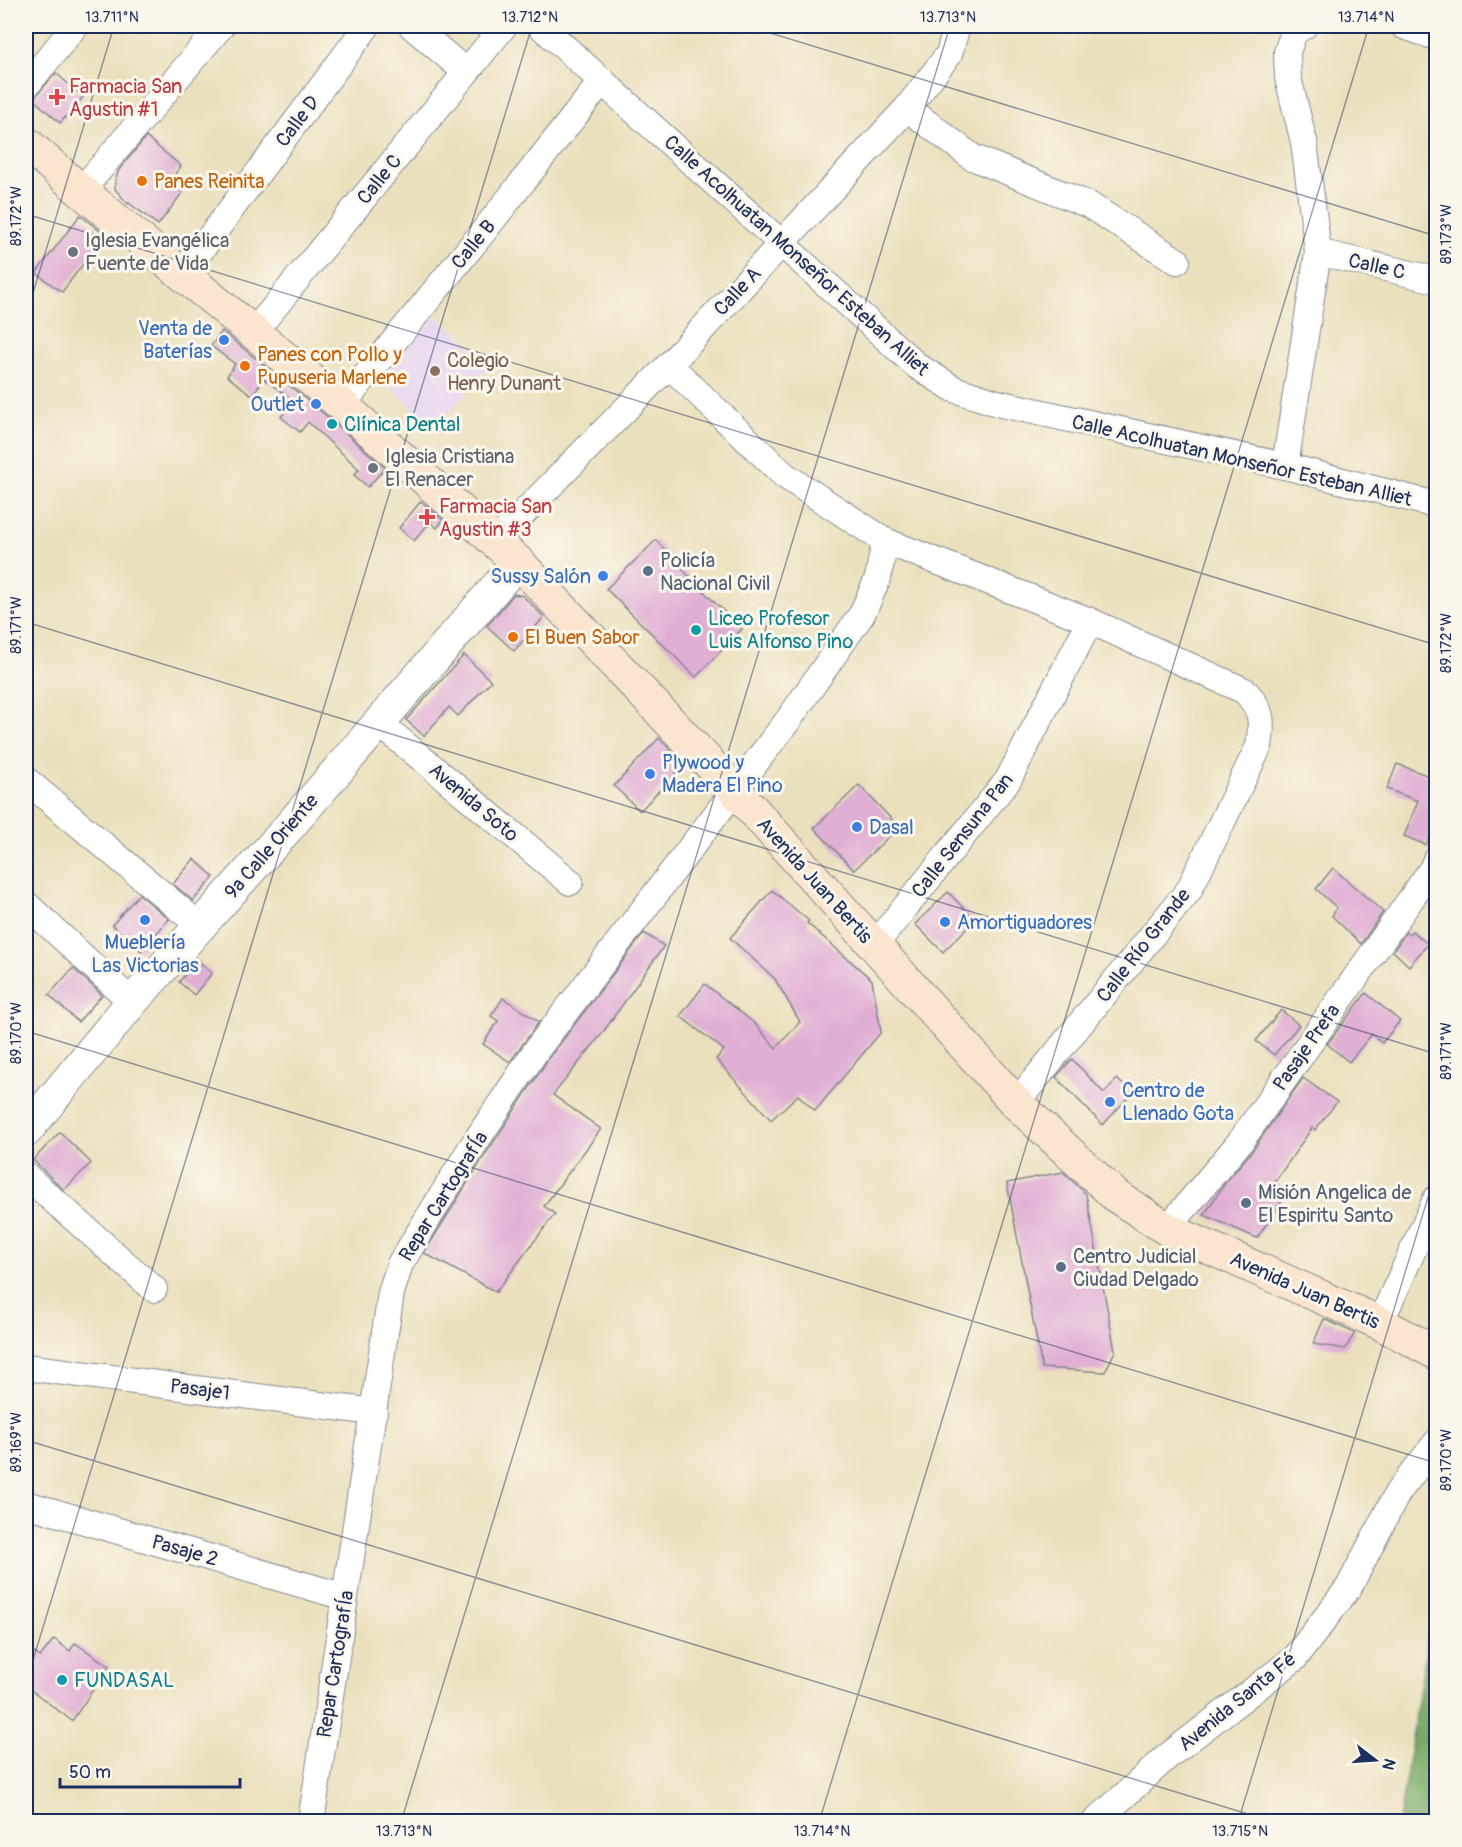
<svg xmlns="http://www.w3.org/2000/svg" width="1462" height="1847" viewBox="0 0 1462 1847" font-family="Pangolin,sans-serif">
<rect width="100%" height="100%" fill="#fbf7ec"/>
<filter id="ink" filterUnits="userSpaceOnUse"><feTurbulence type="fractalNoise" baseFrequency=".0167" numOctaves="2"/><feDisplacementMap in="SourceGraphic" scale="12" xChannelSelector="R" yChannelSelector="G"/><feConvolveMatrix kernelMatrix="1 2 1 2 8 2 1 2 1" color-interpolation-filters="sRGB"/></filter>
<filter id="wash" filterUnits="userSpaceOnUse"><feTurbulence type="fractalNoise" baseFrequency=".008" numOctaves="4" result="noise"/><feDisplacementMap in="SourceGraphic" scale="24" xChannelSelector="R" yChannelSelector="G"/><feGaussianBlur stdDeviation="1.35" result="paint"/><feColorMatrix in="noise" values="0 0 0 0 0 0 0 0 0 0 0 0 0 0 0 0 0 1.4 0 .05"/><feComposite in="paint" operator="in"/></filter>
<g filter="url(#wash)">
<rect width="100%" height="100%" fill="#ebe0bd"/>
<path fill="#e5d3f1" d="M436,315L491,364L435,428L380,378Z"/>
<path fill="#7aaa65" stroke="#4a6c62" stroke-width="1.5" d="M1436,1588V1821H1399Z"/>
<g id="blocks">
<g fill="#e0afd4">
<path d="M56,73L83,97L60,123L33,99Z"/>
<path d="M146,137L181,166L169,182L183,192L158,225L129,203L128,204L115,189V180L119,170Z"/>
<path d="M80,215L105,235L62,292L36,273Z"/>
<path d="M222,331L330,419L385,468L368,487L354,475L359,469L308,422L300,432L281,417L294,401L264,379L252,395L227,376L235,364L211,346Z"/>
<path d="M421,501L443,520L437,528L430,522L414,541L399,528Z"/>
<path d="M656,540L696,584L742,629L696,677L606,589Z"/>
<path d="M514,594L523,596L544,617L514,651L487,626Z"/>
<path d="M464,655L491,681L458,716L449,707L424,736L406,720Z"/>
<path d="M659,738L684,764L640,811L614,786Z"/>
<path d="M1437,758V821L1426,845L1404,836L1418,801L1387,789L1397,764L1429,776Z"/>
<path d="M859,785L899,827L854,870L814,828Z"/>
<path d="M194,859L214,877L193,901L173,884Z"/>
<path d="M1333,868L1383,912L1361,944L1332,916L1337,908L1316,889Z"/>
<path d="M772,890L809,921L807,923L872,980L881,1032L815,1111L798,1095L771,1120L716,1059L724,1050L680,1016L705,984L754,1023L776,1048L800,1022L775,979L730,938Z"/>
<path d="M948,892L975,920L943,952L915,924Z"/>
<path d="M139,894L169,919L141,951L112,925Z"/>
<path d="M1412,931L1428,944L1409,966L1393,951L1406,932L1409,934Z"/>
<path d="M644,933L664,946L601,1035L553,1095L601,1129L544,1206L555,1214L496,1292L424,1253L481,1161L549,1058Z"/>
<path d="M197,960L212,973L194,995L179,982Z"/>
<path d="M73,968L102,995L78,1022L49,995Z"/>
<path d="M1366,993L1400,1021L1382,1043L1372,1034L1349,1062L1327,1044Z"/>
<path d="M503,998L539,1022L510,1062L483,1044L498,1021L491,1016Z"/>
<path d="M1281,1010L1299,1025L1274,1055L1256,1041Z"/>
<path d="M1072,1059L1104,1093L1117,1079L1132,1093L1103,1125L1056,1077Z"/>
<path d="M1303,1078L1337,1102L1315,1130L1312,1128L1274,1183L1288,1192L1257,1238L1204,1215L1225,1183L1252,1151Z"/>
<path d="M60,1132L91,1163L64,1190L33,1160Z"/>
<path d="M1063,1172L1086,1194L1115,1351L1105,1372L1042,1368L1007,1183Z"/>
<path d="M1324,1319L1355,1333L1345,1349L1313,1344Z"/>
<path d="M54,1639L70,1651L75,1643L109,1666L72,1721L26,1686V1647L40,1657Z"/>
</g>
</g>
</g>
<g filter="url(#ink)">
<use href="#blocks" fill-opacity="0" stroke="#83888e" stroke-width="1.5"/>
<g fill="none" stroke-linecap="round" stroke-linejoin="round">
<defs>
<g id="minor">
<path d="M412,26L466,72"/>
<path d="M541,26L917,366L954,389L997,403L1285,466L1436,505"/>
<path d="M1404,26L1436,37"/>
<path d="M26,86L75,26"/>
<path d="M907,108L972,157L1089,205L1177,261"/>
<path d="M81,191L221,26"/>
<path d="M1318,252L1436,280"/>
<path d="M183,274L367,26"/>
<path d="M254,332L504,26"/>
<path d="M669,365L784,475L885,541L1090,621L1245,691C1262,710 1263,720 1259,746L1189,890L1016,1103"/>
<path d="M342,405L483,232L602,81"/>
<path d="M1285,466L1318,252L1304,142L1288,78L1287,52L1294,32L1304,26"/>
<path d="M495,542L669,365L907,108L949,54L957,26"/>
<path d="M378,722L570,882"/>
<path d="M26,780L200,926"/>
<path d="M26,904L132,1002"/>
<path d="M874,946L1008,780L1090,621"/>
<path d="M26,1176L154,1289"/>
<path d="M1167,1229L1240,1142L1432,869L1436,860"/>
<path d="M1380,1323L1436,1199"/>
<path d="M26,1367L374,1412"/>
<path d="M26,1504L345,1597"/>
<path d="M311,1822L391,1293L400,1264L468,1153L537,1049L789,719L862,614L878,578L885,541"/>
<path d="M1095,1822L1168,1756L1295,1658L1349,1587L1398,1492L1436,1443"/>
</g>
<path id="tertiary" d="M26,1131L132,1002L287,829L518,562"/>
<path id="secondary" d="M26,143L81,191L342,405L518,562L734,789L1016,1103L1116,1196L1167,1229L1380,1323L1436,1353"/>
</defs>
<use href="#minor" stroke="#83888e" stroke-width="28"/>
<use href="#tertiary" stroke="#83888e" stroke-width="34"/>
<use href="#secondary" stroke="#83888e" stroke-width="35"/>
<use href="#minor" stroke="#fff" stroke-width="26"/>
<use href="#tertiary" stroke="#fff" stroke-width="32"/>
<use href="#secondary" stroke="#fbe5cf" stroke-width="33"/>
</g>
</g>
<path fill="none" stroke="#1b2f5e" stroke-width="1.5" stroke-opacity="0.45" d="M747,26L1436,236M26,214L1436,645M26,316L114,26M26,622L1436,1054M26,1031L1436,1463M26,1440L1274,1822M26,1683L532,26M401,1822L950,26M819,1822L1369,26M1238,1822L1436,1171"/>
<g fill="#e0444e" stroke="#fbf7ec" stroke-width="2">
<path d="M54 88h6v6h6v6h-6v6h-6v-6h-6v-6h6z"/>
<path d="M424 508h6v6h6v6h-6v6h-6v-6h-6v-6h6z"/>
</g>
<g fill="#e8710a" stroke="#fbf7ec" stroke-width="2">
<circle cx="142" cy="181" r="6"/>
<circle cx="245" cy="366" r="6"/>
<circle cx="513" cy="637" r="6"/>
</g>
<g fill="#6b7280" stroke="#fbf7ec" stroke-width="2">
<circle cx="73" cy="252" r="6"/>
<circle cx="373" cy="468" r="6"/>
</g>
<g fill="#3f7fe0" stroke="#fbf7ec" stroke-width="2">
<circle cx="224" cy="340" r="6"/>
<circle cx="316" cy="404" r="6"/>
<circle cx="603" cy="576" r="6"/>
<circle cx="650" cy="774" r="6"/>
<circle cx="857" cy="827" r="6"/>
<circle cx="145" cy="920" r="6"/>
<circle cx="945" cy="922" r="6"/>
<circle cx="1110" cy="1102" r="6"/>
</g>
<circle fill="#8d6e63" stroke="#fbf7ec" stroke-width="2" cx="435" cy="371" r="6"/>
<g fill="#0f9aa8" stroke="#fbf7ec" stroke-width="2">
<circle cx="332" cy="424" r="6"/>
<circle cx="696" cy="630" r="6"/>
<circle cx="62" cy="1680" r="6"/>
</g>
<g fill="#5c6f8a" stroke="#fbf7ec" stroke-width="2">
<circle cx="648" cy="571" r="6"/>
<circle cx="1246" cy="1203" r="6"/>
<circle cx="1061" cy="1267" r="6"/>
</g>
<g text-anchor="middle" stroke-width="6" stroke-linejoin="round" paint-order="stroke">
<g font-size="20" fill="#be3a42" stroke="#fbf7ec" text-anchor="start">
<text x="69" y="93">Farmacia San<tspan x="69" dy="23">Agustin #1</tspan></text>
<text x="439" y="513">Farmacia San<tspan x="439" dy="23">Agustin #3</tspan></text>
</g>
<g font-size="20" fill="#1b2f5e" stroke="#fbf7ec">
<text transform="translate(297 121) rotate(-53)" y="7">Calle D</text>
<text transform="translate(379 179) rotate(-51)" y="7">Calle C</text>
<text transform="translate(473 244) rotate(-51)" y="7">Calle B</text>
<text transform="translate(797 255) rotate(42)" y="7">Calle Acolhuatan Monseñor Esteban Alliet</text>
<text transform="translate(1377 266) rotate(13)" y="7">Calle C</text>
<text transform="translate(737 291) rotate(-47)" y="7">Calle A</text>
<text transform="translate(1242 460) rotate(13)" y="7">Calle Acolhuatan Monseñor Esteban Alliet</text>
<text transform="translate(474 802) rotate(40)" y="7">Avenida Soto</text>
<text transform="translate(962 835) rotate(-52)" y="7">Calle Sensuna Pan</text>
<text transform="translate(271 846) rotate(-49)" y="7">9a Calle Oriente</text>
<text transform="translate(815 880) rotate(48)" y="7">Avenida Juan Bertis</text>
<text transform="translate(1143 945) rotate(-52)" y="7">Calle Río Grande</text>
<text transform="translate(1306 1047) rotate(-55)" y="7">Pasaje Prefa</text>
<text transform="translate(443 1196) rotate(-58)" y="7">Repar CartografÍa</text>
<text transform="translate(1305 1290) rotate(24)" y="7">Avenida Juan Bertis</text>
<text transform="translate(200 1389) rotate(7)" y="7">Pasaje1</text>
<text transform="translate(185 1550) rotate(16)" y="7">Pasaje 2</text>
<text transform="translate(335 1664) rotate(-81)" y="7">Repar CartografÍa</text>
<text transform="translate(1237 1701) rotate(-39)" y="7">Avenida Santa Fé</text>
</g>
<g font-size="20" fill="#c56008" stroke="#fbf7ec" text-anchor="start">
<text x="154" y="188">Panes Reinita</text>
<text x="257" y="361">Panes con Pollo y<tspan x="257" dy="23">Pupuseria Marlene</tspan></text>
<text x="525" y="644">El Buen Sabor</text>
</g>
<g font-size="20" fill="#5b616d" stroke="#fbf7ec" text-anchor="start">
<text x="85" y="247">Iglesia Evangélica<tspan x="85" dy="23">Fuente de Vida</tspan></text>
<text x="385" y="463">Iglesia Cristiana<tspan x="385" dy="23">El Renacer</tspan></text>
</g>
<g font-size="20" fill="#366cbe" stroke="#fbf7ec" text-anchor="start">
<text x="212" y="335" text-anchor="end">Venta de<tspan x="212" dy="23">Baterías</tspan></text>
<text x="304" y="411" text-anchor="end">Outlet</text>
<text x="591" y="583" text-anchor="end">Sussy Salón</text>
<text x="662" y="769">Plywood y<tspan x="662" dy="23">Madera El Pino</tspan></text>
<text x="869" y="834">Dasal</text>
<text x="957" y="929">Amortiguadores</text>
<text x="145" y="949" text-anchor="middle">Mueblería<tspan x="145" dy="23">Las Victorias</tspan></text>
<text x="1122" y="1097">Centro de<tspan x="1122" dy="23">Llenado Gota</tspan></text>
</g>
<g font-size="20" fill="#785e54" stroke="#fbf7ec" text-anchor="start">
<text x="447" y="367">Colegio<tspan x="447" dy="23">Henry Dunant</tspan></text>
</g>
<g font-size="20" fill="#0d838f" stroke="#fbf7ec" text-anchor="start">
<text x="344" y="431">Clínica Dental</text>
<text x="708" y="625">Liceo Profesor<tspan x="708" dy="23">Luis Alfonso Pino</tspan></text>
<text x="74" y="1687">FUNDASAL</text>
</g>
<g font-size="20" fill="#4e5e75" stroke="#fbf7ec" text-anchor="start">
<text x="660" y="567">Policía<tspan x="660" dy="23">Nacional Civil</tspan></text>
<text x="1258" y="1199">Misión Angelica de<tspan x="1258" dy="23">El Espiritu Santo</tspan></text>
<text x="1073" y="1263">Centro Judicial<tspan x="1073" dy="23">Ciudad Delgado</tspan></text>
</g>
</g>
<rect width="1462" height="1847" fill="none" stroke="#fbf7ec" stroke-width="66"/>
<g transform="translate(1375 1760) rotate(107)" stroke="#fbf7ec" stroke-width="4.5" paint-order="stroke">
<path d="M0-4.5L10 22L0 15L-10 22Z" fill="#1b2f5e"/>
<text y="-9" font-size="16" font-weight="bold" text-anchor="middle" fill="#1b2f5e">N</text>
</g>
<path d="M60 1778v9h180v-9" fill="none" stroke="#1b2f5e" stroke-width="3"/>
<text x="69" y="1778" font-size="18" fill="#1b2f5e" stroke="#fbf7ec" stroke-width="4.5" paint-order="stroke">50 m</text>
<rect x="33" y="33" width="1396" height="1781" fill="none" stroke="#1b2f5e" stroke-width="2"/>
<g font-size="15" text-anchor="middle" fill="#1b2f5e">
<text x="112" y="22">13.711°N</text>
<text x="530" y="22">13.712°N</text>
<text x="948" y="22">13.713°N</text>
<text x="1366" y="22">13.714°N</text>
<text transform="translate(16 216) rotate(-90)" y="5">89.172°W</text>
<text transform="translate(1446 234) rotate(-90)" y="5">89.173°W</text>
<text transform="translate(16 625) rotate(-90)" y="5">89.171°W</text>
<text transform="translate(1446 643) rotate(-90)" y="5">89.172°W</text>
<text transform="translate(16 1033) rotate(-90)" y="5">89.170°W</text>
<text transform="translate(1446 1051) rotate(-90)" y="5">89.171°W</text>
<text transform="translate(16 1442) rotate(-90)" y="5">89.169°W</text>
<text transform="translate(1446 1460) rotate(-90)" y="5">89.170°W</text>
<text x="404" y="1836">13.713°N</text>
<text x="822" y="1836">13.714°N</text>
<text x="1240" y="1836">13.715°N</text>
</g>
</svg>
